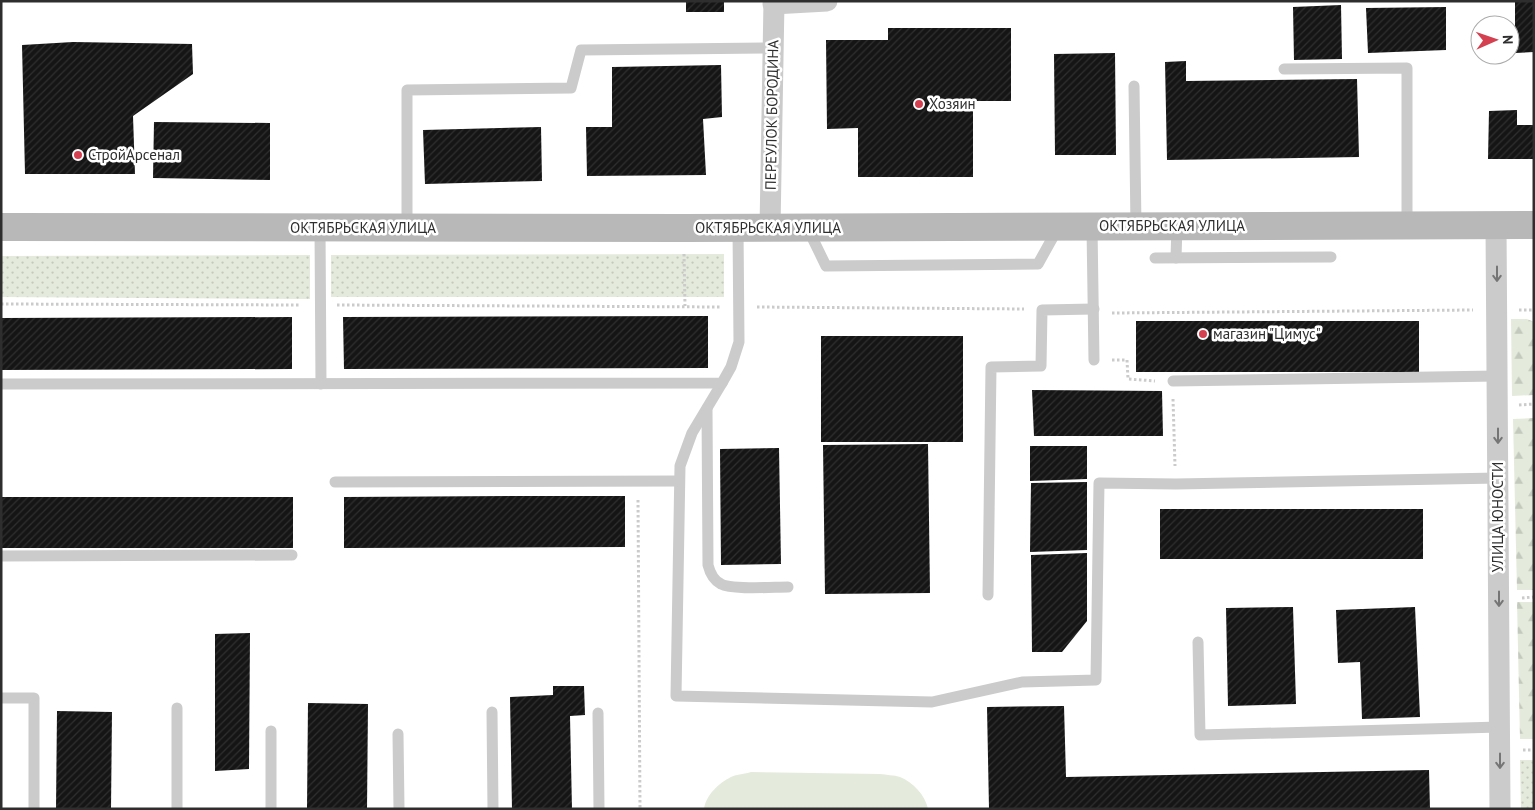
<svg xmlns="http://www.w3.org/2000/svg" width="1535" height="810" viewBox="0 0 1535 810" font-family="'PT Sans',sans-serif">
<defs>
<pattern id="grass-dots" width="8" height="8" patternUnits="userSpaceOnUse" patternTransform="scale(1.25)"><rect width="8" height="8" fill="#e4eadc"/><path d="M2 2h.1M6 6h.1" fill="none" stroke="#c4c9bd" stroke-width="1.8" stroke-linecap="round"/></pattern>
<pattern id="forest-firs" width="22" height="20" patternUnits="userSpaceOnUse" patternTransform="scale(1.25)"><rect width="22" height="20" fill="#e4eadc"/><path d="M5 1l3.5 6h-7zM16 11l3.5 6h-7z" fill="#c4c9bd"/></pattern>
<pattern id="building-hatch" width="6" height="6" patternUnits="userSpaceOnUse" patternTransform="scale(1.25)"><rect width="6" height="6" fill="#151515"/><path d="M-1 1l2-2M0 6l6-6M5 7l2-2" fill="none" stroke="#2f2f2f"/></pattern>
</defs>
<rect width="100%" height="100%" fill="#fff"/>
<g fill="url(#grass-dots)">
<path d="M724,254V297H331V255Z"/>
<path d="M310,255V299L1,297V256Z"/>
<path d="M1520,760H1534V809H1521Z"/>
</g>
<g fill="url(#forest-firs)">
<path d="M1511,319H1527L1534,322V395L1512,396Z"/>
<path d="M1534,418V590H1517L1513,419Z"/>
<path d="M1517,602H1534V739H1520Z"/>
</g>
<path fill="#e4eadc" d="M751,772L880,774C886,775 894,775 900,777C913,782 925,795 928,809H704C706,795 719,783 731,777C737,774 745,774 751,772Z"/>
<g fill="url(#building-hatch)">
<rect x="686" y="1" width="38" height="11"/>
<path d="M1515,1H1534V52L1515,53Z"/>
<path d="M1341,5L1342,59L1294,60L1293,7Z"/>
<path d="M1446,7V50L1368,53L1366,8Z"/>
<path d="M888,28H1011V101H973V177H858V128L827,129L826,40H888Z"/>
<path d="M73,42L192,44L193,74L133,116L135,174H25L22,45Z"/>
<path d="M1115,53L1116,155H1055L1054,54Z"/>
<path d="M1186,61V81L1357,79L1359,157L1167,160L1165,62Z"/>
<path d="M721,65L722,117L703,119L706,175L587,176L586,127H612V67Z"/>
<path d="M1517,110V125H1534V159H1488L1489,111Z"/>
<path d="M154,122L270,123V180L153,178Z"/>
<path d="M541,127L542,181L425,184L423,130Z"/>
<path d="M708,316V368L344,369L343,317Z"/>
<path d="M292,317V369L1,370V318Z"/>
<rect x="1136" y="321" width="283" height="51"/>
<rect x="821" y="336" width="142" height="106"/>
<path d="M1032,390L1162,391L1163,436H1034Z"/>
<path d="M928,444L930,593L825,594L823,445Z"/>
<path d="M1030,446H1087V479L1030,481Z"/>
<path d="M779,448L781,564L721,565L720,449Z"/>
<path d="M1087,482V550L1030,552L1031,483Z"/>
<path d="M520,496H625V547L344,548V497Z"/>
<rect x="1" y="497" width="292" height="51"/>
<rect x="1160" y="509" width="263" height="50"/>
<path d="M1087,553V621L1062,652H1032L1031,555Z"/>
<path d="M1293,607L1296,704L1228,706L1226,608Z"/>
<path d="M1415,607L1420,717L1362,719L1360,662L1338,663L1336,610Z"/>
<path d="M250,633L249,769L215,771V634Z"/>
<path d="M553,686H584L585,715L570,716L572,809H512L510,697L553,695Z"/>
<path d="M308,703L368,704L367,809H307Z"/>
<path d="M1064,706L1066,777L1429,770L1430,809H989L987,707Z"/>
<path d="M57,711L112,712L111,809H56Z"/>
</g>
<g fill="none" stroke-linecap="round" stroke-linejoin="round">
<g stroke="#cbcbcb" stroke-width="3" stroke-dasharray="2.5 2.5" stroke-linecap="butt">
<path d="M684,254L685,306"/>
<path d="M1,304L301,305"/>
<path d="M337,305L721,307"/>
<path d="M757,307L1024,309"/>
<path d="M1519,310H1534"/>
<path d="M1112,313L1473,310"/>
<path d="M1112,360H1127L1128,379L1155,381"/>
<path d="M1173,399L1175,466"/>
<path d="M1519,405L1534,404"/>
<path d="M638,500L640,809"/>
<path d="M1522,598L1534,597"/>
<path d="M1523,750H1534"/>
</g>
<g stroke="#cbcbcb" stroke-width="11">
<path d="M1284,69L1407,68V225"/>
<path d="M1134,86L1136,226"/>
<path d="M1092,227L1094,360"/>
<path d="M320,228L321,384"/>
<path d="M407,228V90L571,88L581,50L773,48"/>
<path d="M808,229L826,266L1038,264L1058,228"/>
<path d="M1155,258L1331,257"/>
<path d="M1176,258L1177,226"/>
<path d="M1173,381L1497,376"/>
<path d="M722,383L692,433L680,466L676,696L932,702L1022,682L1096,680L1099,483L1176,484L1498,478"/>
<path d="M1,384L722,383L731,367L739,342L738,228"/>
<path d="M707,409L708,565C710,573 713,580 721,584C732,590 773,587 788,587"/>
<path d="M335,482L679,481"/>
<path d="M1,556L292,555"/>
<path d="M988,595L991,367L1041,366L1042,310L1094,309"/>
<path d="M1198,642L1200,735L1500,727"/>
<path d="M1,698H34V809"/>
<path d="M492,712L493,809"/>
<path d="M598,713L599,809"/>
<path d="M271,731V809"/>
<path d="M398,734L399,809"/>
<path d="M177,809V708"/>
</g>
<g stroke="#cbcbcb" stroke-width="21">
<path d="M773,4L827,1"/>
<path d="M1496,225L1500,809"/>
<path d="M770,228L774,1"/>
</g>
<path stroke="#b8b8b8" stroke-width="28" d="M1,227L684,228L1534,225"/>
</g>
<defs><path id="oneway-shaft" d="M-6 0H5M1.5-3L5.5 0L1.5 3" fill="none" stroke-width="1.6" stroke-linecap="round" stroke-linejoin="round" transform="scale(1.25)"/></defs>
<g stroke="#757575">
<use href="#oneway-shaft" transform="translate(1497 274) rotate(90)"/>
<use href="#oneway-shaft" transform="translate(1498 436) rotate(90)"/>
<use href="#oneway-shaft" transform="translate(1499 599) rotate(90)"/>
<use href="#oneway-shaft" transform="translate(1500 761) rotate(90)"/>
</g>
<g fill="#d4404f" stroke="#fff" stroke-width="2">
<circle cx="919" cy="104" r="5"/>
<circle cx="78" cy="155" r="5"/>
<circle cx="1203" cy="334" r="5"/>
</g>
<g text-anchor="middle" stroke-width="5" stroke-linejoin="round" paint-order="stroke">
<g font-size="15" fill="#2e2e2e" stroke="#fff" text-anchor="start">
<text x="929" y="109">Хозяин</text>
<text x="88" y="160">СтройАрсенал</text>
<text x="1213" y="339">магазин "Цимус"</text>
</g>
<g font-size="15" fill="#2e2e2e" stroke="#fff">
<text transform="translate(772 115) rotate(-89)" y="5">ПЕРЕУЛОК БОРОДИНА</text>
<text x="1172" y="231">ОКТЯБРЬСКАЯ УЛИЦА</text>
<text x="363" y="233">ОКТЯБРЬСКАЯ УЛИЦА</text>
<text x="768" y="233">ОКТЯБРЬСКАЯ УЛИЦА</text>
<text transform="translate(1498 517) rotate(-90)" y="5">УЛИЦА ЮНОСТИ</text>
</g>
</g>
<rect width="1535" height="810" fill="none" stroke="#2e2e2e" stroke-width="5"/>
<g transform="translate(1495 40) rotate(88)"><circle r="24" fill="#ffffff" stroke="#ababab"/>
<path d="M0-4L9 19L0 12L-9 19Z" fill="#d4404f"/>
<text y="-8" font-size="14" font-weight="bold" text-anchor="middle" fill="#2e2e2e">N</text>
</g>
</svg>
